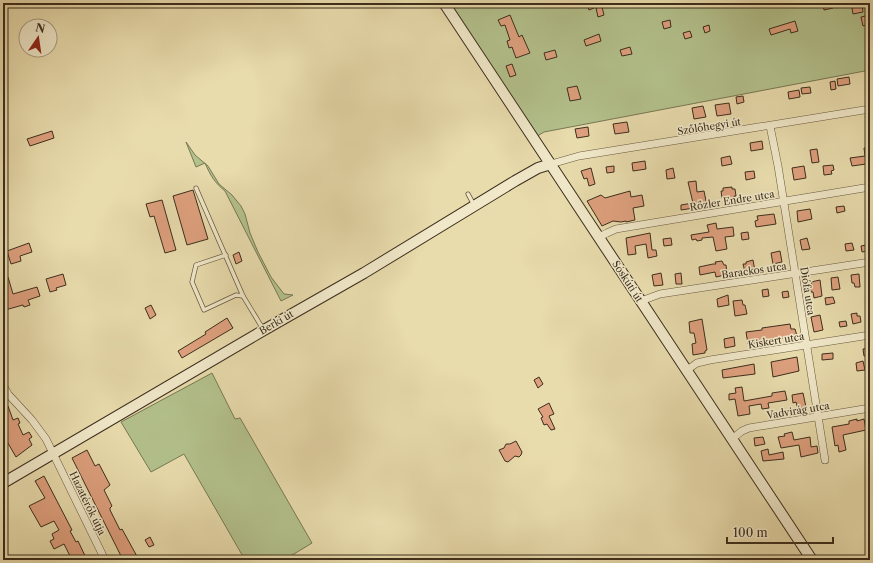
<svg xmlns="http://www.w3.org/2000/svg" width="873" height="563" viewBox="0 0 873 563" font-family="'Libre Caslon Text',serif">
<rect width="100%" height="100%" fill="#e8dbac"/>
<filter id="stains"><feTurbulence type="fractalNoise" baseFrequency=".005" numOctaves="4"/><feColorMatrix values="0 0 0 0 .2 0 0 0 0 .09 0 0 0 0 .02 0 0 0 .5 -.17"/></filter>
<radialGradient id="worn" r=".72"><stop offset=".6" stop-color="#630" stop-opacity="0"/><stop offset="1" stop-color="#630" stop-opacity=".3"/></radialGradient>
<g fill="#b3c18c" stroke="#787854">
<path d="M441,3H870V70L544,132L531,140Z"/>
<path d="M186,142L195,155L208,166L219,184L232,195L241,206L245,214L250,233L258,252L271,277L284,294L293,295L281,301L225,191C215,183 210,175 205,163L196,167Z"/>
<path d="M212,373L235,419L240,418L312,543L284,560H245L184,454L151,472L121,422Z"/>
</g>
<g fill="#dea07e" stroke="#3c2e1c">
<path d="M586,3H592L594,8L589,10Z"/>
<path d="M827,3H831L833,8L824,10L823,4Z"/>
<path d="M862,5L863,12L853,14L852,8Z"/>
<path d="M602,7L604,15L598,17L596,8Z"/>
<path d="M510,15L519,37L522,35L530,53L516,58L512,47L509,48L507,41L510,40L505,25L501,26L498,20Z"/>
<path d="M870,15V24L863,26L861,17Z"/>
<path d="M670,20L671,27L664,29L662,22Z"/>
<path d="M795,21L798,31L791,33L790,29L771,35L769,29Z"/>
<path d="M709,25L710,31L705,33L703,27Z"/>
<path d="M690,31L692,37L685,39L683,33Z"/>
<path d="M599,34L601,41L586,46L584,40Z"/>
<path d="M630,47L632,54L622,56L620,50Z"/>
<path d="M555,50L557,57L546,60L544,53Z"/>
<path d="M512,64L516,75L510,77L506,66Z"/>
<path d="M849,77L850,84L838,86L837,79Z"/>
<path d="M835,81L836,89L831,90L830,82Z"/>
<path d="M577,86L581,99L570,101L567,88Z"/>
<path d="M810,87L811,93L802,94L801,88Z"/>
<path d="M799,90L800,97L789,99L788,92Z"/>
<path d="M743,96L744,102L737,104L736,97Z"/>
<path d="M729,103L731,114L717,116L715,105Z"/>
<path d="M703,106L706,117L694,119L692,108Z"/>
<path d="M627,122L629,132L615,134L613,124Z"/>
<path d="M588,127L589,136L577,138L575,129Z"/>
<path d="M52,131L54,138L30,146L27,139Z"/>
<path d="M762,141L763,149L751,151L750,143Z"/>
<path d="M870,147V168H867L866,164L852,166L850,158L865,156L864,148Z"/>
<path d="M817,149L819,162L812,163L810,150Z"/>
<path d="M730,156L732,164L722,166L721,158Z"/>
<path d="M645,161L646,169L633,171L632,163Z"/>
<path d="M833,165L834,170L831,171L832,174L824,175L823,166Z"/>
<path d="M614,166V172L607,173L606,167Z"/>
<path d="M804,166L806,178L794,180L792,168Z"/>
<path d="M591,168L595,184L589,186L587,178L584,179L581,171Z"/>
<path d="M673,168L675,178L667,179L666,170Z"/>
<path d="M754,171L755,178L746,180L745,172Z"/>
<path d="M696,181L697,192L704,191L707,206L681,210V205L693,203L688,182Z"/>
<path d="M732,187V189H735L736,196H734L735,199L724,201V198H722L721,191H723V188Z"/>
<path d="M193,190L208,239L187,245L173,196Z"/>
<path d="M630,191L631,197L642,195L644,206L633,208L635,220L626,222V221L621,222L613,221L602,226L587,201L601,195L605,198Z"/>
<path d="M162,200L176,250L165,253L154,216L150,217L146,204Z"/>
<path d="M844,206L845,211L837,213L836,207Z"/>
<path d="M810,209L812,219L798,222L797,211Z"/>
<path d="M774,214L776,224L756,227L755,221L758,220L757,216Z"/>
<path d="M716,223L717,229L733,227L734,236L725,237L727,249L716,251L713,237L702,238V240L697,241L696,239L692,240L691,235L709,232L707,225Z"/>
<path d="M748,232L749,239L742,240L741,233Z"/>
<path d="M650,233L652,250H656L657,256L648,258L646,244L635,246L636,254L628,255L626,238Z"/>
<path d="M671,238L672,245L664,246L663,239Z"/>
<path d="M807,238L810,249L802,250L800,240Z"/>
<path d="M29,243L32,252L20,256L21,261L11,264L7,251Z"/>
<path d="M852,243L854,250L846,251L845,244Z"/>
<path d="M866,245L868,251L862,252L861,246Z"/>
<path d="M780,251L782,262L773,264L771,253Z"/>
<path d="M239,252L242,261L236,264L233,255Z"/>
<path d="M753,260L755,271L745,272L743,264H746V262Z"/>
<path d="M722,261L724,265H726L727,273L725,274V275L716,277L715,272L700,275L699,267L713,264H716L715,262Z"/>
<path d="M661,273L663,285L654,286L652,275Z"/>
<path d="M681,273L682,284H676L675,274Z"/>
<path d="M63,274L66,285L56,288L57,290L50,292L46,279Z"/>
<path d="M859,274L860,287H855L854,283H852L851,275Z"/>
<path d="M8,277L13,294L37,287L40,296L28,300L30,305L24,307L23,305L5,310L3,303V295L6,294L3,279Z"/>
<path d="M838,277L840,289L832,290L831,278Z"/>
<path d="M820,280L822,296L814,298L813,292H811L810,286L812,285L811,282Z"/>
<path d="M768,289L769,296L763,297L762,290Z"/>
<path d="M788,291L789,297L783,298L782,292Z"/>
<path d="M728,295L729,305L718,307L717,299Z"/>
<path d="M833,297L835,303L826,305L825,298Z"/>
<path d="M742,300L743,305H745L747,314L735,316L733,301Z"/>
<path d="M151,305L156,315L150,319L145,308Z"/>
<path d="M857,313V316H860L861,322L853,324L851,314Z"/>
<path d="M820,315L823,330L814,332L811,317Z"/>
<path d="M227,318L233,328L182,358L178,351L206,334L205,332Z"/>
<path d="M702,319L707,350L705,351V353L693,355L692,344L696,343L694,333H690L689,322Z"/>
<path d="M846,321L847,326L840,327L839,322Z"/>
<path d="M790,324L791,329H795L797,336L748,344L746,332L762,330V328Z"/>
<path d="M734,337L735,346L725,348L724,339Z"/>
<path d="M870,348V355L864,356L863,349Z"/>
<path d="M833,353V359L822,360V354Z"/>
<path d="M797,357L799,371L773,377L771,362Z"/>
<path d="M863,361L865,370L857,371L856,363Z"/>
<path d="M754,364L755,374L723,378L722,370Z"/>
<path d="M539,377L543,384L538,388L534,380Z"/>
<path d="M742,387L744,401L772,396V393L785,391L787,400L768,403L769,408L762,409L761,404L749,406L750,414L738,416L735,399L729,400V394L736,393L735,388Z"/>
<path d="M803,393L806,407L798,409L796,402L793,403L792,395Z"/>
<path d="M549,403L554,414L549,416L555,429L551,430L547,424L544,425L541,418L543,417L538,409Z"/>
<path d="M8,406L13,420L18,418L20,423L18,424L23,435L29,432L32,437L29,439L32,445L16,457L5,438L3,439V407Z"/>
<path d="M857,419V421L864,419L866,430L843,435L846,450L839,452L838,445L835,446L832,427L849,424V421Z"/>
<path d="M792,432L794,440L810,437L811,447L817,446L818,453L801,457L799,445L781,448L778,437L785,436L784,434Z"/>
<path d="M763,437L765,444L755,446L754,438Z"/>
<path d="M516,441L522,452L521,455L519,457L515,456L508,462L505,461L499,450L504,448L506,444H510Z"/>
<path d="M768,449L769,455L783,452L784,459L763,461L761,451Z"/>
<path d="M87,450L95,466L99,464L110,485L104,490L112,506L110,508V510L120,530L122,529L139,560H123L72,458Z"/>
<path d="M44,476L72,530L70,531L76,542L78,541L87,560H72L64,544L54,549L50,541L54,539L52,534L59,530L54,521L41,527L29,506L45,498L35,481Z"/>
<path d="M150,537L154,545L149,547L145,540Z"/>
</g>
<g fill="none" stroke-linecap="round" stroke-linejoin="round">
<defs>
<g id="lane">
<path d="M196,188L243,296L263,329"/>
<path d="M468,194L474,205"/>
<path d="M226,255L196,265L192,282L204,310L236,295L243,296"/>
</g>
<g id="street">
<path d="M770,126L778,166L825,460"/>
<path d="M551,164L579,156L870,109"/>
<path d="M599,237L607,233L616,229L870,187"/>
<path d="M641,301L660,294L870,262"/>
<path d="M687,370L697,363L710,360L870,335"/>
<path d="M3,385L8,394L32,420L46,439L105,560"/>
<path d="M732,439L742,431L749,428L870,408"/>
</g>
<g id="secondary">
<path d="M444,3L812,560"/>
<path d="M3,483L264,330L364,273L515,181L538,168L551,164"/>
</g>
</defs>
<use href="#lane" stroke="#675940" stroke-width="5"/>
<use href="#street" stroke="#675940" stroke-width="8"/>
<use href="#secondary" stroke="#3c2e1c" stroke-width="12"/>
<use href="#lane" stroke="#f0e8c9" stroke-width="3.5"/>
<use href="#street" stroke="#f0e8c9" stroke-width="7"/>
<use href="#secondary" stroke="#f0e8c9" stroke-width="10"/>
</g>
<g text-anchor="middle" stroke-width="3" stroke-linejoin="round" paint-order="stroke">
<g font-size="10" fill="#3c2e1c" stroke="#f0e8c9">
<text transform="translate(709 126) rotate(-9)" y="4">Szőlőhegyi út</text>
<text transform="translate(732 200) rotate(-9)" y="4">Rőzler Endre utca</text>
<text transform="translate(754 270) rotate(-8)" y="4">Barackos utca</text>
<text transform="translate(628 281) rotate(57)" y="4">Sóskúti út</text>
<text transform="translate(808 291) rotate(81)" y="4">Diófa utca</text>
<text transform="translate(276 322) rotate(-30)" y="4">Berki út</text>
<text transform="translate(776 340) rotate(-9)" y="4">Kiskert utca</text>
<text transform="translate(798 410) rotate(-9)" y="4">Vadvirág utca</text>
<text transform="translate(88 503) rotate(64)" y="4">Hazatérők útja</text>
</g>
</g>
<rect width="873" height="563" fill="none" stroke="#e8dbac" stroke-width="16"/>
<rect x="4" y="4" width="865" height="555" fill="none" stroke="#3c2e1c" stroke-width="2"/>
<rect x="8" y="8" width="857" height="547" fill="none" stroke="#3c2e1c"/>
<g transform="translate(38 38) rotate(13)"><circle r="19" fill="#f0e8c9" stroke="#a89e84"/>
<path d="M0-3L7 15L0 10L-7 15Z" fill="#8f2418"/>
<text y="-6" font-size="11" font-weight="bold" text-anchor="middle" fill="#3c2e1c">N</text>
</g>
<path d="M727 537v6h106v-6" fill="none" stroke="#3c2e1c" stroke-width="2"/>
<text x="733" y="537" font-size="12" fill="#3c2e1c" stroke="#f0e8c9" stroke-width="3" paint-order="stroke">100 m</text>
<rect width="100%" height="100%" filter="url(#stains)"/>
<rect width="100%" height="100%" fill="url(#worn)"/>
</svg>
